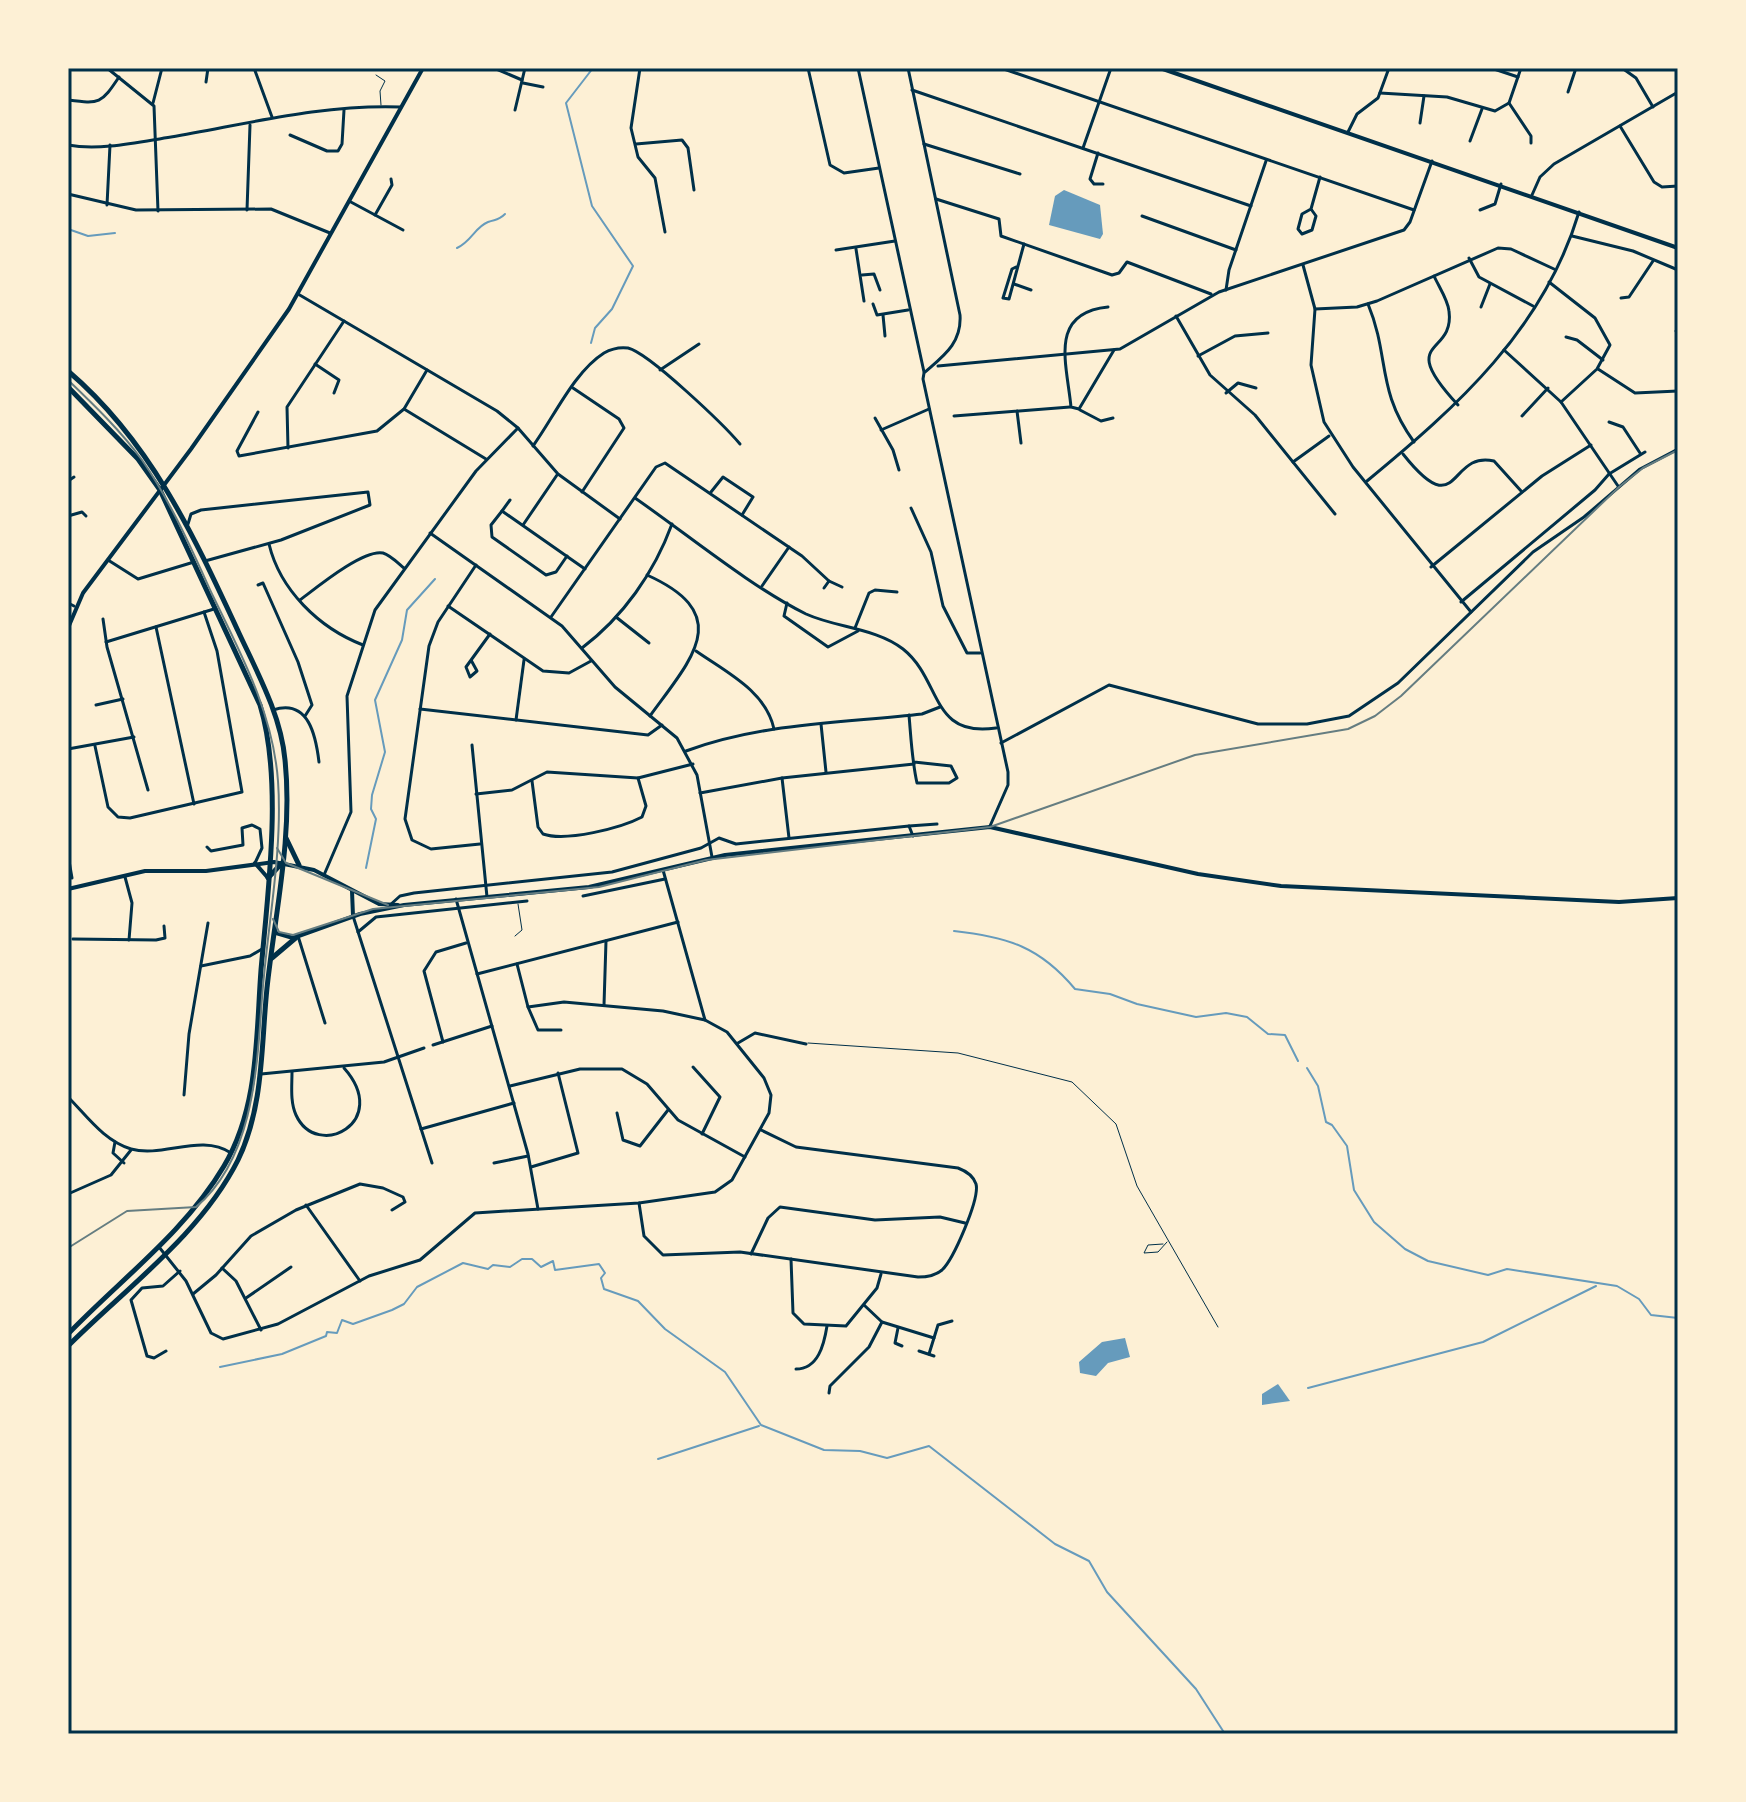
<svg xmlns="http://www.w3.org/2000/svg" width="1746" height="1802" viewBox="0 0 1746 1802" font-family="'Source Sans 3',sans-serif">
<rect width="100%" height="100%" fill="#fdf0d5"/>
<g fill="#669bbc">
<path d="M1064,190L1100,205L1103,234L1100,239L1049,225L1055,196Z"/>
<path d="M1125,1338L1130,1357L1108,1363L1096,1376L1080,1373L1079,1362L1102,1342Z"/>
<path d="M1278,1384L1290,1401L1262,1405V1394Z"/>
</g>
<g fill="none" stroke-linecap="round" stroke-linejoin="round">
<g stroke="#669bbc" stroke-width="2">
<path d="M68,229L88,236L115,233"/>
<path d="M457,248C472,241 475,227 488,222C496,219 498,221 505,214"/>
<path d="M591,343L595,328L612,309L633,266L592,206L566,103L593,68"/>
<path d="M366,868L376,819L371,809L372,795L385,752L375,700L402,640L407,610L435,579"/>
<path d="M954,931C1008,937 1040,947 1075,989L1110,994L1137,1004L1196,1017L1226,1013L1247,1017L1268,1034L1285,1035L1298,1061"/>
<path d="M1307,1068L1318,1086L1326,1122L1332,1125L1347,1146L1354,1190L1374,1222L1405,1249L1428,1261L1488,1275L1507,1269L1617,1286L1639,1299L1651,1315L1678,1318"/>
<path d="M220,1367L282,1354L326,1336L327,1332L337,1333L342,1320L353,1324L392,1310L404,1304L417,1287L463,1263L488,1269L493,1265L510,1267L522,1259H532L541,1267L553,1261L555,1270L599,1264L605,1273L601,1278L604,1289L638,1301L665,1329L725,1372L761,1425L824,1450L860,1451L887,1458L929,1446L1055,1544L1089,1561L1107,1592L1196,1689L1225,1734"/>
<path d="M1308,1388L1483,1342L1596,1286"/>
<path d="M658,1459L759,1426"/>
</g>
<g stroke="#003049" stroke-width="1">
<path d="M376,75L385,81L380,91L381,105"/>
<path d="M515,936L522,930L518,904"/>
<path d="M808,1043L958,1053L1072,1082L1116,1124L1137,1186L1218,1327"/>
<path d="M1163,1244L1148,1245L1144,1253L1158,1252L1167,1242"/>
</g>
<g stroke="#003049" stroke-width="3">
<path d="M107,68L154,106L158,211"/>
<path d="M254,68L272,117"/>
<path d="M494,68L522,80"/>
<path d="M640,68L631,128L638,157L655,178L665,232"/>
<path d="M808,68L830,165L844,173L879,168"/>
<path d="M858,68L924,372"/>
<path d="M1001,68L1414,210"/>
<path d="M1491,68L1518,77"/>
<path d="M1622,68L1636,78L1653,107"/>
<path d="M206,82L208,68"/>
<path d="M523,83L543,87"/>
<path d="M912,90L1251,206"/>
<path d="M1568,92L1576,68"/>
<path d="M1380,93L1447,97L1495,111L1509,103L1521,68"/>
<path d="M68,100C100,104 101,104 119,77"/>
<path d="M153,103L162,68"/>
<path d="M1509,103L1531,136V143"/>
<path d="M515,110L525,68"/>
<path d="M1420,123L1424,96"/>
<path d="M1620,126L1654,182L1662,187L1678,186"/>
<path d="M1348,132L1357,114L1378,98L1389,68"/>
<path d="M290,135L327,151H338L342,144L344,110"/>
<path d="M1470,141L1482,109"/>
<path d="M636,144L682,140L688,148L694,190"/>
<path d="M924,144L1020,174"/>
<path d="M68,145C100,151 139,142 171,137C247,124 323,104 401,107"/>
<path d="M1083,148L1111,68"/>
<path d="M1098,153L1090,179L1094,184H1103"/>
<path d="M68,194L136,210L271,209L330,233"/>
<path d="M936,199L999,219L1001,236L1112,275L1119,273L1127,262L1211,294"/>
<path d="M349,201L403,230"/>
<path d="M107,205L110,145"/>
<path d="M1311,209L1316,216L1312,230L1302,234L1298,229L1302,214L1311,209L1320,177"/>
<path d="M247,210L250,125"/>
<path d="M1480,210L1495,204L1501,184"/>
<path d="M375,215L392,185L391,179"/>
<path d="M1142,216L1236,250"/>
<path d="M1572,236L1633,251L1678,270"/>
<path d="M856,249L864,301"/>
<path d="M836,250L895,241"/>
<path d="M1469,258L1479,277L1533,306"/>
<path d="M1303,265L1315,309L1311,365L1324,422L1353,467L1471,612"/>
<path d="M1016,267L1012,269L1003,298L1009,299L1024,244"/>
<path d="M862,275L874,274L880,290"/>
<path d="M1434,276C1439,287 1448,300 1449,311C1455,357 1395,337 1458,405"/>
<path d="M1549,282L1595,318L1610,345L1597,369L1561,402"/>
<path d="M1014,284L1031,290"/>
<path d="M1226,290L1229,270L1266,161"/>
<path d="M298,294L497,411L518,428L558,474L620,519"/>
<path d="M1621,298L1629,297L1653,261"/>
<path d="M873,304L877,315L908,310"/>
<path d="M1368,304C1390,357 1376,390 1414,442"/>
<path d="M1108,307C1048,313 1067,364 1071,407L1079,409L1114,350"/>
<path d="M1481,307L1490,284"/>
<path d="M1315,309L1357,307L1377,301L1498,248L1511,249L1554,269"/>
<path d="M883,315L885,336"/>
<path d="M1176,316L1210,375L1255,415L1335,514"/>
<path d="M1676,331L1678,330"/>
<path d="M1566,337L1577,340L1603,360"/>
<path d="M1504,350L1561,402L1618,486"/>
<path d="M1198,356L1235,336L1268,333"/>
<path d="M315,364L339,380L334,393"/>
<path d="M938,366L1120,349L1219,292L1404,230L1410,222L1432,161"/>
<path d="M1598,369L1635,393L1678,391"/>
<path d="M660,370L699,344"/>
<path d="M573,388L619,419L624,428L582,492"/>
<path d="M1226,393L1238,383L1256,388"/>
<path d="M404,409L486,459"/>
<path d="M1080,410L1101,421L1113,418"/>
<path d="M1017,411L1021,443"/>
<path d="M258,412L237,451L239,456L377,431L404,409L427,370"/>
<path d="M954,416L1070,407"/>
<path d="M1522,416L1548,388"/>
<path d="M875,418L893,450L899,470"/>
<path d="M1609,422L1623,427L1640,453"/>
<path d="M881,430L929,409"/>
<path d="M533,446C554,417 574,372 604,353C611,349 620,347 628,348C649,353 724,425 740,444"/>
<path d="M288,448L287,407L344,321"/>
<path d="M1403,454C1460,526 1448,450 1494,461L1522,492"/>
<path d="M1293,462L1329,436"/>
<path d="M68,481L74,477"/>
<path d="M1367,481C1457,407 1544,329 1579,212"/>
<path d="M711,492L723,477L753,497L742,515"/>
<path d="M635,498C687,534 751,587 806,614C837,628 876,628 903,649C942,680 930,738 996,728"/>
<path d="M510,500L502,511L585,569"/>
<path d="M911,508L931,552L943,606L967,653H980"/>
<path d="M502,511L491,525L492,537L546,575L556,572L567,556"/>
<path d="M68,516L82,512L86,516"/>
<path d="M188,524L191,514L201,510L368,492L370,505L281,540L205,561"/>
<path d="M523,525L557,475"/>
<path d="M430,533L562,626L615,687L677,738L697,775L712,857"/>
<path d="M269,544C280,590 319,628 363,645"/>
<path d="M108,560L138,579L194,562"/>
<path d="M476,565L438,622L429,646L405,819L412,840L431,849L480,844"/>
<path d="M1431,567L1542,476L1591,445"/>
<path d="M647,575C736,615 691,659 650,716"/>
<path d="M258,585L263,583L298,662L312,705L305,716"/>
<path d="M762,586L789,547"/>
<path d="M824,588L829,581"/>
<path d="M300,600C316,588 363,549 383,553C390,555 398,563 404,568"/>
<path d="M1461,602L1595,490L1609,474L1645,452"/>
<path d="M68,603L74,606"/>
<path d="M787,603L784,616L828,647L858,631"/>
<path d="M448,606L543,671L569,673L591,661"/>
<path d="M551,617L656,467L665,463L802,556L829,581L842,587"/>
<path d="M616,617L649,643"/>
<path d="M103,619L107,647L148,790"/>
<path d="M156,627L194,804"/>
<path d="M855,628L869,593L875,590L897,592"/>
<path d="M106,642L214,609"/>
<path d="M582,648C623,617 654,573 672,524"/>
<path d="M696,651C726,672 766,691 774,729"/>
<path d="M471,660L477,671L470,677L466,667L490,634"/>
<path d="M96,705L123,699"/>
<path d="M420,709L648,735L662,725"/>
<path d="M273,710C309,698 316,737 319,762"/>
<path d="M909,715C911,738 912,761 917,783H949L957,778L951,766L914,762"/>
<path d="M516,720L524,660"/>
<path d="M821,724L826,772"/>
<path d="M472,745L487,897"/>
<path d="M95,746L108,807L118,817L130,818L242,792L217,651L204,612"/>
<path d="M68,749L134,737"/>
<path d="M686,751C761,723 843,723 922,714L940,707"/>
<path d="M782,778L789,838"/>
<path d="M532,781L538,827L543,834C566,842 621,828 642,817L646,806L638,778"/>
<path d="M700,793L782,778L914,764"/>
<path d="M476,794L512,790L547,772L638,778L693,764"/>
<path d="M909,826L937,824"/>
<path d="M207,847L211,851L243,845L242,828L252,825L260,829L262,848L255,863"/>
<path d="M68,855L72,878"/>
<path d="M663,870L705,1020"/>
<path d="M324,875L351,812L347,696L375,610L476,471L518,428"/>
<path d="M125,877L132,903L129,940"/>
<path d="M583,896L665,879"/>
<path d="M456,899L528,1154L538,1209"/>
<path d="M390,905L400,896L414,893L612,872L701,848L719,838L736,844L909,826L913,836"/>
<path d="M353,916L432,1163"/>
<path d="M358,932L376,917L527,901"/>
<path d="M298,936L325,1023"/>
<path d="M73,939L156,940L165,938L164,926"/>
<path d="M201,966L250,956L262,949"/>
<path d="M477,974L678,922"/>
<path d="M604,1005L606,941"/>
<path d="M528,1007L538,1030H561"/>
<path d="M443,1042L424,971L436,952L466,943"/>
<path d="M738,1043L755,1033L806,1044"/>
<path d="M433,1045L492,1026"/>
<path d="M693,1067L720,1097L702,1134"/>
<path d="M292,1072C292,1086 290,1102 296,1115C317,1161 392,1122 344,1068"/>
<path d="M261,1074L384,1062L424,1048"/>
<path d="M510,1086L580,1069H622L647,1084L678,1120L745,1157"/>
<path d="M184,1095L189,1034L208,923"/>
<path d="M617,1113L623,1140L640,1146L668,1110"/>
<path d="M421,1129L514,1103"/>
<path d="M115,1142L113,1153L124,1163"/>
<path d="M494,1163L528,1156"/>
<path d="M531,1167L578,1153L558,1073"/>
<path d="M68,1194L111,1175L131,1150"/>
<path d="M639,1203L644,1236L663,1255L740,1252L918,1277C927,1277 935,1276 942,1270C953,1260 980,1199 976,1184C973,1175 966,1171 958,1168L796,1147L761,1130"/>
<path d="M306,1205L360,1281"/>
<path d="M159,1247L186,1281L211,1333L223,1339L278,1324L369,1276L420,1260L475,1213L639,1203L715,1192L732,1180L769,1113L771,1095L764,1078L727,1032L705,1020L663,1011L564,1002L528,1007L517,964"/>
<path d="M751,1254L768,1218L780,1207L875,1220L940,1217L965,1223"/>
<path d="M791,1259L793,1313L804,1324L846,1326L877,1288L881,1274"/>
<path d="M222,1268L236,1281L261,1330"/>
<path d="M193,1294L216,1275L251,1236L296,1210L360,1184L383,1188L403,1197L405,1202L392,1210"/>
<path d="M246,1298L291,1267"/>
<path d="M864,1305L882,1322L934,1338"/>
<path d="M898,1328L895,1343L902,1346"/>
<path d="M166,1351L154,1358L147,1356L131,1300L142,1288L163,1286L180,1271"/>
<path d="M919,1351L934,1356"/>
<path d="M929,1354L938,1325L952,1321"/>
<path d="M796,1369C818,1369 824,1345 827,1326"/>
<path d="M829,1393L830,1386L869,1347L882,1322"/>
<path d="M97,1734V1733"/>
</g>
<g stroke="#003049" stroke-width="3">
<path d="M908,68L960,315C962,344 942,357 924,373L923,379L1008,772V785L990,826"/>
<path d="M1532,195L1540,177L1554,164L1678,92"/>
<path d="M1001,743L1109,685L1258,724H1307L1349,716L1398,683L1533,552L1584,517L1640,469L1678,449"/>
<path d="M68,1097C87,1116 104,1141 131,1149C163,1158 201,1133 231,1153"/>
</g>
<g stroke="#003049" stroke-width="4">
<path d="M68,628L83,593L191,449L289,309L423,68"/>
<path d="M255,863L268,878"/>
<path d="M68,889L145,871H206L274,862L314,870L379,904L398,905"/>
<path d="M352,891L353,916"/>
<path d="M276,933L293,938L360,914L404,905L589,887L725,855L990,827L1198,874L1281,886L1619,902L1678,898"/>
</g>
<path stroke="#003049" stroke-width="4" d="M1160,68L1678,248"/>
<g stroke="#003049" stroke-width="5">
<path d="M68,371C150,441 193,534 238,631C257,672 281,715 285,760C293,836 275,913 267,988C261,1046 264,1106 238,1160C201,1234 126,1288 68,1346"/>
<path d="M68,387L138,459L160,490L260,705C283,780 268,891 261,970C256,1036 259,1107 224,1166C185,1232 121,1279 68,1334"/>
<path d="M286,838L299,865"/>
<path d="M268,878L282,863"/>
<path d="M272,958L298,936"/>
</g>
<g stroke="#657d81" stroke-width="2">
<path d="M68,380C94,405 121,431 142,460C171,502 191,548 212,594C241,654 273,713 278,781C283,852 267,928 262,998C257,1067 254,1158 196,1207L127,1211L68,1248"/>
<path d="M277,848L286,863L388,905"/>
<path d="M273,919L279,932L293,935L373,909L599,887L706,860L990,827L1195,755L1348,729L1375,716L1401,696L1619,487L1643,468L1678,450"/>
</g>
</g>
<rect width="1746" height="1802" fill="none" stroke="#fdf0d5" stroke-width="140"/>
<rect x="70" y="70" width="1606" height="1662" fill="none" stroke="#003049" stroke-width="3"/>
</svg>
